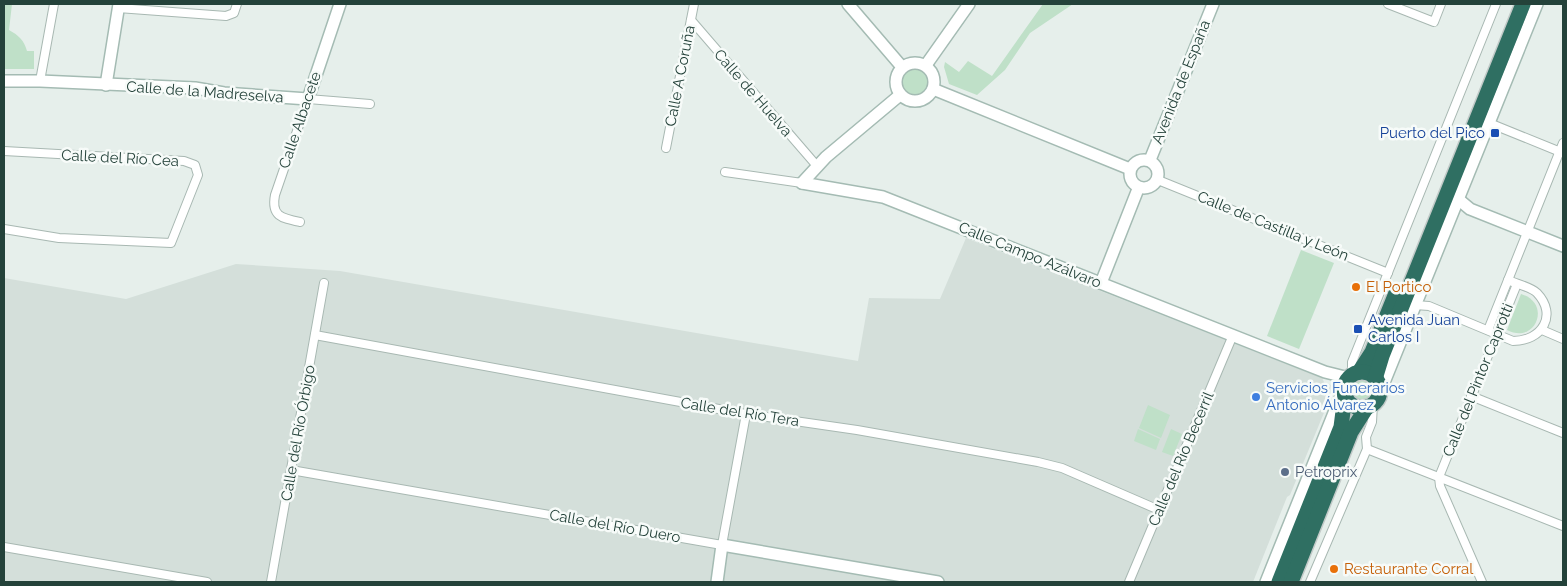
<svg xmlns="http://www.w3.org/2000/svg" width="1567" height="586" viewBox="0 0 1567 586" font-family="Raleway,sans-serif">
<rect width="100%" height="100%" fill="#e6efeb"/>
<path fill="#d4dfda" d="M966,238L1322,378L1324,382L1331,385L1328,403L1290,495L1287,497L1253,582H4V278L126,299L236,264L340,271L858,361L869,298L940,299Z"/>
<g fill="#bfe0c8">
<path d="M4,4H12L9,30C18,35 24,40 27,51H34V69H4Z"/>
<path d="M1043,4H1073L1030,33L1005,70L977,95L949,84L944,67L945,62L959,72L968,61L992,76Z"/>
<circle cx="915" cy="82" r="15"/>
<path d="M1301,250L1334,263L1299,349L1267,336Z"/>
<path d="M1521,294C1552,303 1536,345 1507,330Z"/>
<circle cx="1362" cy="390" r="11"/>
<path d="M1148,405L1170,415L1161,438L1139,428Z"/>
<path d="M1138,429L1160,439L1156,450L1134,441Z"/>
<path d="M1171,429L1182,434L1173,456L1162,452Z"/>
</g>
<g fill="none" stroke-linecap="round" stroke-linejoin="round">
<defs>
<g id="street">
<path d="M1388,4L1434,22L1441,4"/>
<path d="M118,8L226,16L234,13L237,4"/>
<path d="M691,20L817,166"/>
<path d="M40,81L54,4"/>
<path d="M1489,123L1563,153"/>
<path d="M666,148L694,4"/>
<path d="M4,151L184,161L195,165L198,175L171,243L59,238L4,229"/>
<path d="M725,172L802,183"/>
<path d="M1158,180L1388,273"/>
<path d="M300,222C281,218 271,216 275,195L308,99L370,104"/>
<path d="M1415,305L1429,306L1513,341C1542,341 1558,315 1537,293C1531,287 1517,284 1508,280"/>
<path d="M1488,330L1563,143"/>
<path d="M1542,330L1563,339"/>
<path d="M315,335L746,414L857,430L1038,462L1062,468L1159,510"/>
<path d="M1352,375V362L1496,4"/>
<path d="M1471,396L1563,433"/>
<path d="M1367,449L1563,526"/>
<path d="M291,470L722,545L746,414"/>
<path d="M4,547L207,582"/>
<path d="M271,582L324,283"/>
<path d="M1129,582L1233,335"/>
<path d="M1310,582L1367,449L1366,437L1372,422L1373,404"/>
<path d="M1482,582L1440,486L1439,477L1517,284"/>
</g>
<g id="secondary">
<path d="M848,4L902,67"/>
<circle cx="915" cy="82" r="19"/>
<path d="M926,65L969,4"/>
<path d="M4,81H40L195,88L224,93L308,99L340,4"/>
<path d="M106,85L119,4"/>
<path d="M933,89L1130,169"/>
<circle cx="1144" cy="174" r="14"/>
<path d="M1150,160L1213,4"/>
<path d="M802,183L883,197L1325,372L1349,378"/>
<path d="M802,183L826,157L900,95"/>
<path d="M1458,199L1470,209L1563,246"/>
<path d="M1101,283L1138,189"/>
<path d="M1379,395L1537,4"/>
<path d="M717,582L722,545L938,582"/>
<path d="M1266,582L1342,393"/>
</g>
<g id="highway">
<path d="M1359,372L1372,352L1396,293"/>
<circle cx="1362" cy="390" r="18"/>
<path d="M1375,379L1382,356L1523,4"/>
<path d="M1279,582L1341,427L1345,396"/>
<path d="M1291,582L1351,432L1367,407"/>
</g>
</defs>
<use href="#street" stroke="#a8b8b2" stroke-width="10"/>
<use href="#secondary" stroke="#a4bbb3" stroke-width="14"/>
<use href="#highway" stroke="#c2cac8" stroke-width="18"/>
<use href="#street" stroke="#fff" stroke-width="8"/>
<use href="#secondary" stroke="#fff" stroke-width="11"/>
<use href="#highway" stroke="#2f6f62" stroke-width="15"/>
</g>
<g fill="#1a4fb4" stroke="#f7fbf9" stroke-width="2">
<rect x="1490" y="128" width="10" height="10" rx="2.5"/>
<rect x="1353" y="324" width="10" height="10" rx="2.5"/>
</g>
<g fill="#e8710a" stroke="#f7fbf9" stroke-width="2">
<circle cx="1356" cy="287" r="5"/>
<circle cx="1334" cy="569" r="5"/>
</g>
<circle fill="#3f7fe0" stroke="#f7fbf9" stroke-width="2" cx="1256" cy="397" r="5"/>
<circle fill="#5c6f8a" stroke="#f7fbf9" stroke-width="2" cx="1285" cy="472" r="5"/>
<g text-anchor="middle" stroke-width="5" stroke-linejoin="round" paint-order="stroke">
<g font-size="15" fill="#24423a" stroke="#f7fbf9">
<text transform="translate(680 76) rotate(-79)" y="5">Calle A Coruña</text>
<text transform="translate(1181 82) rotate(-68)" y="5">Avenida de España</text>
<text transform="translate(205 92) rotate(4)" y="5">Calle de la Madreselva</text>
<text transform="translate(753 93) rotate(49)" y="5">Calle de Huelva</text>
<text transform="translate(300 120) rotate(-71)" y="5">Calle Albacete</text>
<text transform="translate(120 158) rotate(3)" y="5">Calle del Río Cea</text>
<text transform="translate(1273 226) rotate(22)" y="5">Calle de Castilla y León</text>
<text transform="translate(1030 255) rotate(22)" y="5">Calle Campo Azálvaro</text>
<text transform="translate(1478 380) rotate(-68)" y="5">Calle del Pintor Caprotti</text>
<text transform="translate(740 412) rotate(9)" y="5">Calle del Río Tera</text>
<text transform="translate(298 433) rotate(-80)" y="5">Calle del Río Órbigo</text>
<text transform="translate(1181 459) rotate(-67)" y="5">Calle del Río Becerril</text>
<text transform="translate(615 526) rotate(10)" y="5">Calle del Río Duero</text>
</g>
<g font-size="15" fill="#164399" stroke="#f7fbf9" text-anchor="end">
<text x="1485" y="138">Puerto del Pico</text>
<text x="1368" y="325" text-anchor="start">Avenida Juan<tspan x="1368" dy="17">Carlos I</tspan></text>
</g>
<g font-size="15" fill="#c56008" stroke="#f7fbf9" text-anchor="start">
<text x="1366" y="292">El Portico</text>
<text x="1344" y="574">Restaurante Corral</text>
</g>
<g font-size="15" fill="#366cbe" stroke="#f7fbf9" text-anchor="start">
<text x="1266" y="393">Servicios Funerarios<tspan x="1266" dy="17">Antonio Álvarez</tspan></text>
</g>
<g font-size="15" fill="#4e5e75" stroke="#f7fbf9" text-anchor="start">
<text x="1295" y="477">Petroprix</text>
</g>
</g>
<rect width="1567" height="586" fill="none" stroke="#24423a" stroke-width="10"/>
</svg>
